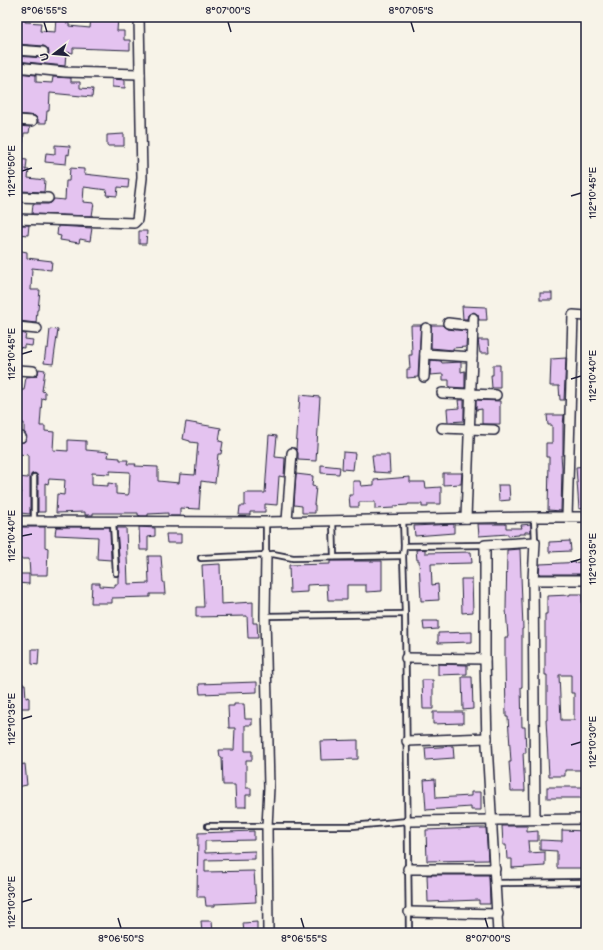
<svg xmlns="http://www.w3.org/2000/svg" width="603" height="950" viewBox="0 0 603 950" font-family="'Balsamiq Sans',sans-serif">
<rect width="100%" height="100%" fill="#f7f3e8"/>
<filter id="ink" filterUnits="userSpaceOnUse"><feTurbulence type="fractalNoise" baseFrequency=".025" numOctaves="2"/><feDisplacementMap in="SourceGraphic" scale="8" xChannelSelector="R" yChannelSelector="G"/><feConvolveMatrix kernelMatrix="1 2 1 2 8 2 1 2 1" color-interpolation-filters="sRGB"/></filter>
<g filter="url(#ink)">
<g fill="#e4c3f0" stroke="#22223b" fill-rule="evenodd">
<path d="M17,17H26L25,22L41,23L40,31L55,32L56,17H66V23H69V26L90,28L91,17H118L117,31H124V40H130V50L73,48V53L66,52L65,66L17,61V56L43,58L48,56L49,52L48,49L44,46L17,44Z"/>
<path d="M17,73L36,75V82L52,83L53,77L71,78V82H80V88L93,89L92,97L50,93L49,111H47L46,123H38V119L35,116L17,114V92H19L20,81H17Z"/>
<path d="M112,79L125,80V88L112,87Z"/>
<path d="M17,126L30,127L29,133H24L23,143H17Z"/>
<path d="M124,134V146H107V135Z"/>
<path d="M55,145L70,146L69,155L67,154L66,164L45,162L46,153L55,154Z"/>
<path d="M17,159L27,160L26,170H29L28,178L45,180L44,192L20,191L21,178H17Z"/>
<path d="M70,168L84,169V174L129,179L128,188L118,187L117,196L106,195L107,190L84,187L83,202L94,203L92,216L32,214L33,204H48L51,203L54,199L65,200L66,181H69Z"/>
<path d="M17,225H29L28,235L17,234Z"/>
<path d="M58,226L92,228L90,241L80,239L79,243L60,240L61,236L57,235Z"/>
<path d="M139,231H147L146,244H139Z"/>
<path d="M17,250L27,252V258L52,261L51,270L32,268L31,290H40L38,310H37L36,323L19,321V319L20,307H17L18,297H17Z"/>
<rect x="540" y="293" width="12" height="7"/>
<path d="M462,306L486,307L487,320H479L478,315L474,312L468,315L467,319H463Z"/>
<path d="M411,325H421L418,377L407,378V369H410L409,355H412Z"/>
<path d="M431,325H442L447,329L467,331L466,347L453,348V350L431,348Z"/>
<path d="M50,329L58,330L53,364L44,363L46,348L48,349Z"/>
<path d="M18,333L26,334L25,339L33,340L32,346L24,345V348L17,347Z"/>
<path d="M478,340H488L489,353H480Z"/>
<path d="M566,358L564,400H560L559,386H550L551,359Z"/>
<path d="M431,360L441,361L442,363L461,362V372L465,371V388L449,387V380H443V374L430,375Z"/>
<path d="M493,365H500V388H492L491,375H493Z"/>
<path d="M39,369L45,370L42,391L45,392V399L42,398L40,426H45V431L54,432L53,450L68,451V440L86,441V450L109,452L108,457L120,458V460H128L127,464H136L135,466L158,467V481L179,483L180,474L195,475L198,443L190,442V441L183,439L186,422L221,428L219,441L223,442L221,454H218L215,483L201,481L199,509L180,508V516H168V513L148,514V516H141L138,515V513H93V515H85V512L56,513L57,494L64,495L65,480L49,479L48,484L45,483V512H38V477L36,474L34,473L30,477V514L20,513L21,488H17V477L28,478V455L19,454V443L24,442L27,437L24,432V423H17V401H21V390H24L26,377L36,376L38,374ZM110,471L130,472L129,493L128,495L116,494V484L108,483V486L92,485V473L110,474Z"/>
<path d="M300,395L320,397L316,461L298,460V453L296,449Z"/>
<path d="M458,400H464V421L448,422L447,409L459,408Z"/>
<path d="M476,400L500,401V424H482V409L476,410Z"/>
<path d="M547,415H564L563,425V455H561L562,468L561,511L548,510L549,462V457H546V443H552V425H548Z"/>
<path d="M269,435L277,436L275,457L285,458L284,477L279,476L277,505L265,504V512H250V515H239L240,506H245V493H265Z"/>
<path d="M343,452L355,453L353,470L342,469Z"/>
<path d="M372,455H389L390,473L374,472Z"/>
<path d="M321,465L340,467L339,474L321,473Z"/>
<path d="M586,466V508L579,509L576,467Z"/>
<path d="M443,473H462L461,484L443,485Z"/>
<path d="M296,474L313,476L312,486L316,487L314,505H315V513H302V506L294,505Z"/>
<path d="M410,477V482H425L426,488L441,487V504H428V507H422V504H408V505L394,506V508L375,509V502H359V507H350L349,495H353V481H360L361,486L374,485V480Z"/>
<path d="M498,485H509L510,500L499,501Z"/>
<path d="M454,524V533L415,536L414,526Z"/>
<path d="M478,524H506V528H522L521,525L531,524V532H525V534H519V535L508,536V534L479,536Z"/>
<path d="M17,527H45V547L48,548L47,575H30L29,559H17Z"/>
<path d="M56,527H110L111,560L97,559L98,537L55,535Z"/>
<path d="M139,527L155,528V536L148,537V550H140Z"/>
<path d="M117,528H126L128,584L149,583L148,556H161L163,582H164L165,594H150V597L112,598V603H91L92,583H100V586L115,587V584H118V576L120,573Z"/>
<path d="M166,534H181V543H167Z"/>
<path d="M570,541L571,551L549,552V542Z"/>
<path d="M425,549V553L471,552L472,563L431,564L432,585L438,584L439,600L421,601L419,560H417L416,550Z"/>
<path d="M520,549L523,629H522V687H521L522,727H525L526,753H523L525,791H511L509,762H511L508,717H506L505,658V637H508L506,609L507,550Z"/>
<path d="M330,561H382V591L366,592V585H347V600H328L327,584L307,585V592L290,593L289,565L330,564Z"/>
<path d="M584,562V574H539L540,564Z"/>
<path d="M220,564L221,604L253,602V623H257L258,638H248L247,616L196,617V607H204L202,565Z"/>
<path d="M17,574H29V584L17,583Z"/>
<path d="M461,579H472L473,612L462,613Z"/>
<path d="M570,594H582L585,675H583L585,770H565V776H549L546,720H547V675H545V614H547V596L570,595ZM559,675H571V693H574V720H561Z"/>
<path d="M423,621H438V629L424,630Z"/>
<path d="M472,632V642L438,643V633Z"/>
<path d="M32,649H39L38,665L32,664Z"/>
<path d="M438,664L467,665V674L438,675Z"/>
<path d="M462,677H472L473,709L463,710Z"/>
<path d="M422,680H433V709H423Z"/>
<path d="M257,682V692L200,694L199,684Z"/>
<path d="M17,684H25L26,698L29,697V708H17Z"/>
<path d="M234,704H244L245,719H252V725H245V751H252V760H246V788H251V795H246V807H236L235,785H223L222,757H220L219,750H234L235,728H229L228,706H234Z"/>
<path d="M433,712H463V723L433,724Z"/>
<path d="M358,740V759L321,760L320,741Z"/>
<path d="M453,746L454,758L426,760L425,748Z"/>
<path d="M25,764L27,785L17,787V765Z"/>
<path d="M435,779L436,798L471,796V792H481V810H471V807L426,810L424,780Z"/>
<rect x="547" y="787" width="39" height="11"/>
<path d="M502,826H527V832L538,831V841H528L529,853L545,852V866L512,868V859H507L506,845H503Z"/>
<path d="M477,828H486L488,860L427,861L426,830Z"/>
<path d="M562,830L586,831V868H557V851L540,850V840L562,841Z"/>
<path d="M254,831V840L205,841V853L255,851V859L205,860V872L254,871L256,902L215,904V906H206L205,897H197L198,833Z"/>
<path d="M427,875H489L490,904H479V900L428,902Z"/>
<path d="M201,921H212L213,933H202Z"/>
<path d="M257,922V933H244L243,923Z"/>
</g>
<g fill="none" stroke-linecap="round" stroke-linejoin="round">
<defs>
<g id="lane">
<path d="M34,477V521"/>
<path d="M534,517L535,542"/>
<path d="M403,519L404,546L403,556L405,614L409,933"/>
<path d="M333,521L334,557"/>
<path d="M113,522L116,573"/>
<path d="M404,546L485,545"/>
<path d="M266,555L273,554L293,558L403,556"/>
<path d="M201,558L266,555V522"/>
<path d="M265,616L405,614"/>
<path d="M208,826H352L408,821"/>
<path d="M496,883L586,882"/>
</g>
<g id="street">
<path d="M17,50L43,52"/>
<path d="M17,67L64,72L140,74"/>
<path d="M17,120L32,121"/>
<path d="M17,197L48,198"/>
<path d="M17,219L134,223L137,220L142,178L139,17"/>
<path d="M448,323L473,326"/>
<path d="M17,327L37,329"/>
<path d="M425,354L472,357L466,518"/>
<path d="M472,357L473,318"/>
<path d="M17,370L33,371"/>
<path d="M424,377L426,328"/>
<path d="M442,393L496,395"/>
<path d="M442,428L494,430"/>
<path d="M17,437H21"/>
<path d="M567,517L573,315L586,316"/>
<path d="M17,521L266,522L534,517H586"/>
<path d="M287,521L292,453"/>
<path d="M266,555L265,616L269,787L267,827L268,933"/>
<path d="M533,580H586"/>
<path d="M406,658L485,659"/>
<path d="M407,741L487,738"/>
<path d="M408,821L586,819"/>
<path d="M408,869H495"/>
<path d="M409,912L498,914"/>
<path d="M498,933L487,744L485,659V545L535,542L533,580L535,819"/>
</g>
</defs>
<use href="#lane" stroke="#22223b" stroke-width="8"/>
<use href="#street" stroke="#22223b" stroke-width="12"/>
<use href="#lane" stroke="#f7f3e8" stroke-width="4.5"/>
<use href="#street" stroke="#f7f3e8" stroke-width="9"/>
</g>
</g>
<path fill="none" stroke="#22223b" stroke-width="1.5" d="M44,22L47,32M228,22L231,32M411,22L414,32M22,171L32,168M571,196L581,193M22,354L32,351M571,379L581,376M22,536L32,534M571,562L581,559M22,719L32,716M571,745L581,742M22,902L32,899M118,918L121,928M301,918L304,928M485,918L488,928"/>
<rect width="603" height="950" fill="none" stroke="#f7f3e8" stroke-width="44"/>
<g transform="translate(54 54) rotate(254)" stroke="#f7f3e8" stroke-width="3" paint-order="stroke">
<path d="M0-3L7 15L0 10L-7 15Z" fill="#22223b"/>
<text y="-6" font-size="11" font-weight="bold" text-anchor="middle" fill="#22223b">U</text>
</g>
<rect x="22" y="22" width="559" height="906" fill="none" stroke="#22223b" stroke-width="1.5"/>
<g font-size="10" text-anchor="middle" fill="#22223b">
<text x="44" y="14">8°06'55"S</text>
<text x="228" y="14">8°07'00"S</text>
<text x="411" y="14">8°07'05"S</text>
<text transform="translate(11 171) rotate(-90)" y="4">112°10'50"E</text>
<text transform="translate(592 193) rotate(-90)" y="4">112°10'45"E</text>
<text transform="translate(11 354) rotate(-90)" y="4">112°10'45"E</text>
<text transform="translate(592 376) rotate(-90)" y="4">112°10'40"E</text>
<text transform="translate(11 536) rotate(-90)" y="4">112°10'40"E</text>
<text transform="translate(592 559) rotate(-90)" y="4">112°10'35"E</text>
<text transform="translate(11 719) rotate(-90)" y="4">112°10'35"E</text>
<text transform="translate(592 742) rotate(-90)" y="4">112°10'30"E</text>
<text transform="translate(11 902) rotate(-90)" y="4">112°10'30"E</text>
<text x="121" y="942">8°06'50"S</text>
<text x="304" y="942">8°06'55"S</text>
<text x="488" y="942">8°07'00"S</text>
</g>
</svg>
